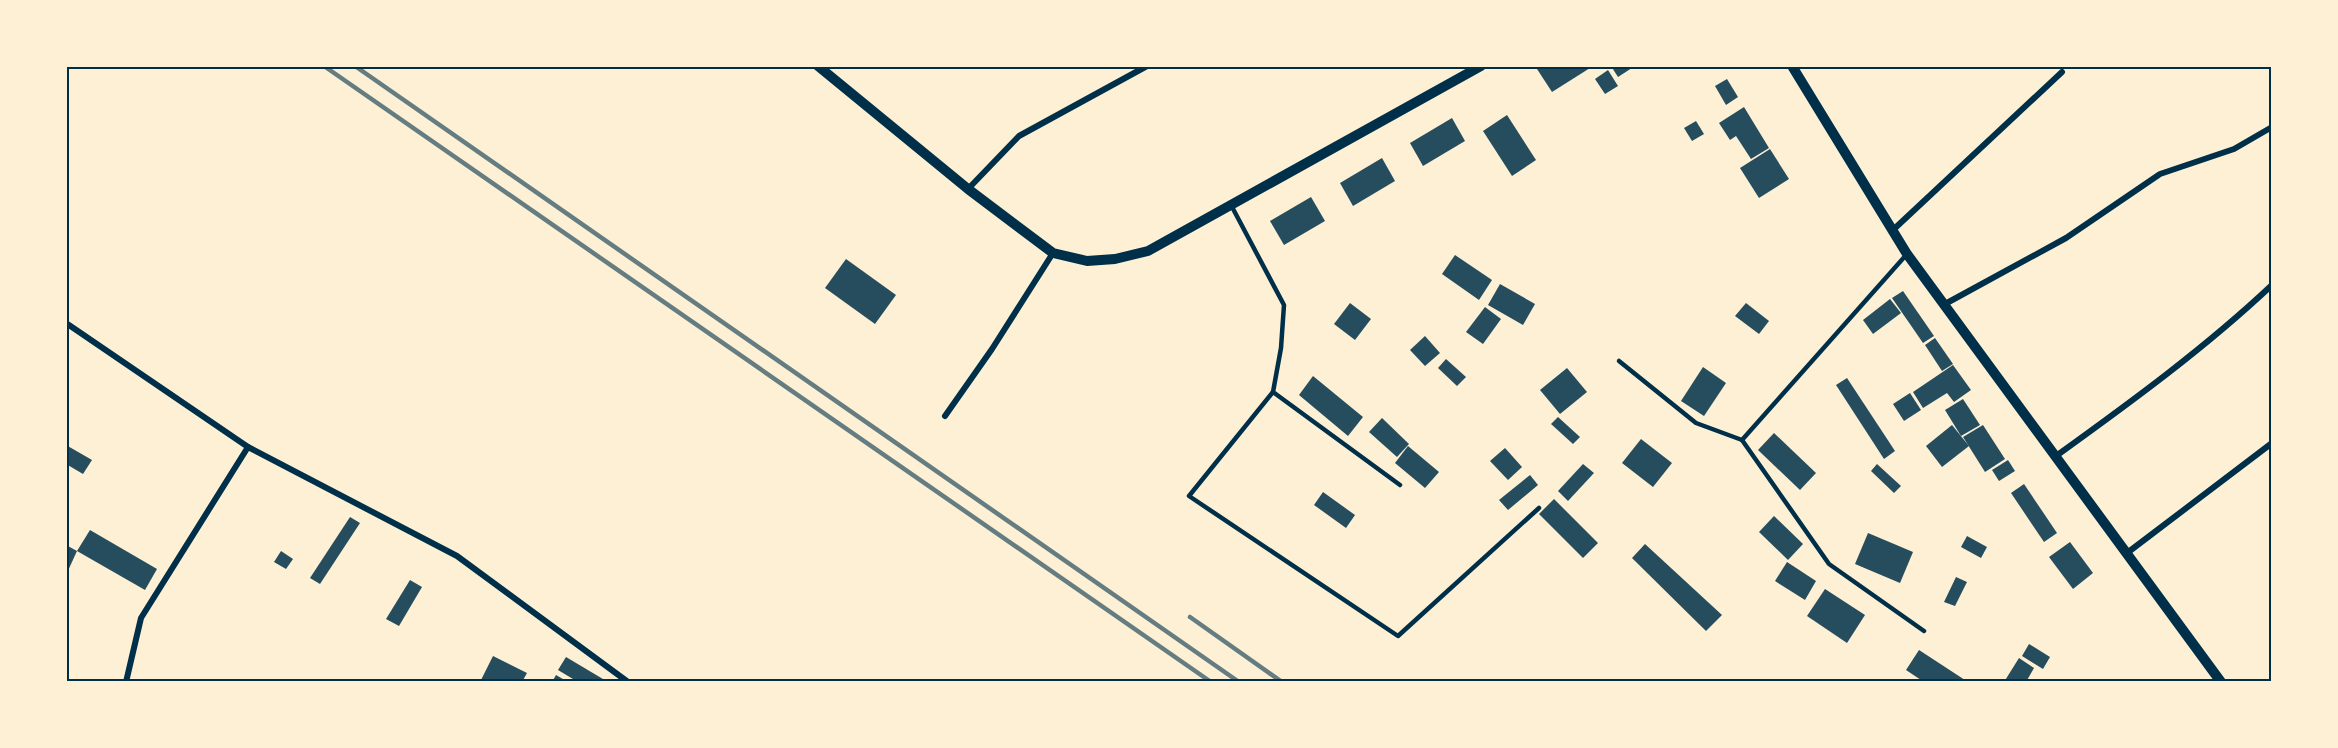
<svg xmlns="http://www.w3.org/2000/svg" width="2338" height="748" viewBox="0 0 2338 748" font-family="'PT Sans',sans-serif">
<rect width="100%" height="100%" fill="#fdf0d5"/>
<g fill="#264d5e">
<path d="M1542,66H1589L1590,68L1552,92L1537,69Z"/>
<path d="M1611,66H1635L1618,77Z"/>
<path d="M1608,70L1618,86L1605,94L1595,79Z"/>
<path d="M1727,79L1738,97L1726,105L1715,86Z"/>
<path d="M1744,107L1769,148L1751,159L1736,136L1730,140L1719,123Z"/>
<path d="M1507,115L1536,160L1512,176L1483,131Z"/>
<path d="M1452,118L1465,141L1423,166L1410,143Z"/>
<path d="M1696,121L1704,134L1692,141L1684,128Z"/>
<path d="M1770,149L1789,179L1759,198L1740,168Z"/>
<path d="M1382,158L1395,181L1353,206L1340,183Z"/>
<path d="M1311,197L1325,221L1284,245L1270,221Z"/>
<path d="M1455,255L1492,280L1479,300L1442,274Z"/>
<path d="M846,259L896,295L875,324L825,288Z"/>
<path d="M1500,284L1535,304L1523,325L1488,305Z"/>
<path d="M1903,291L1934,336L1923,343L1892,298Z"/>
<path d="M1890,299L1901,313L1873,334L1863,320Z"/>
<path d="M1350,303L1371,319L1355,340L1334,324Z"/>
<path d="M1746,303L1769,321L1759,334L1735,316Z"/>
<path d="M1485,307L1501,319L1483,344L1466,332Z"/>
<path d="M1425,336L1440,353L1425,366L1410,350Z"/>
<path d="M1935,338L1953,364L1942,371L1925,345Z"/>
<path d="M1446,359L1466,377L1457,386L1438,368Z"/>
<path d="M1953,365L1971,390L1954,402L1947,393L1923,408L1913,392Z"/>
<path d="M1703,367L1726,383L1704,416L1681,401Z"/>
<path d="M1567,368L1587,392L1560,414L1540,390Z"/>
<path d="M1313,376L1363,417L1348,436L1299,395Z"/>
<path d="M1847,378L1895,451L1884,459L1836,385Z"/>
<path d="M1910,393L1921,410L1904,421L1893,404Z"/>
<path d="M1963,399L1980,425L1961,436L1945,410Z"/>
<path d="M1558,417L1580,437L1573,444L1551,424Z"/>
<path d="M1382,418L1409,444L1397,457L1369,432Z"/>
<path d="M1952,425L1969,446L1942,467L1926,446Z"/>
<path d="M1983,425L2005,459L1985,472L1963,437Z"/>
<path d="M1774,433L1816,473L1800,490L1758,450Z"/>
<path d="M1641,439L1672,463L1653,487L1622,463Z"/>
<path d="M66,445L92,460L83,474L66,464Z"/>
<path d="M1408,446L1439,472L1425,488L1395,463Z"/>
<path d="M1505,448L1522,467L1508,480L1490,461Z"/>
<path d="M2008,460L2015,471L1999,481L1992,470Z"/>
<path d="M1583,464L1594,473L1568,501L1558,491Z"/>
<path d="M1877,464L1901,486L1894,493L1871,471Z"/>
<path d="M1530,475L1538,485L1508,510L1499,500Z"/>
<path d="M2024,484L2057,533L2044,542L2011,493Z"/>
<path d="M1323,492L1355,515L1346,528L1314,505Z"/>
<path d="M1554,499L1598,543L1583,558L1539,514Z"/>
<path d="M1774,516L1803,544L1788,560L1759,532Z"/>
<path d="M350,517L360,523L320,584L310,578Z"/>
<path d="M90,530L157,569L145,590L77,551Z"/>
<path d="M1868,533L1913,552L1900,583L1855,564Z"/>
<path d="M1967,536L1987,547L1981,558L1961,547Z"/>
<path d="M2070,542L2093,573L2073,589L2049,557Z"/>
<path d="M1645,544L1722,615L1706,631L1632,558Z"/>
<path d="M66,545L77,551L66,575Z"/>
<path d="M281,551L293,559L286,569L274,562Z"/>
<path d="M1787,562L1816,581L1805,600L1775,581Z"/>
<path d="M1956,577L1967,582L1955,606L1944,602Z"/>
<path d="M410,580L422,587L399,626L386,619Z"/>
<path d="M1825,589L1865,615L1847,643L1807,616Z"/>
<path d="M2029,644L2050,657L2043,669L2022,656Z"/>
<path d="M1919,650L1968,682H1924L1906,670Z"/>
<path d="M493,656L527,673L522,682H480Z"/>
<path d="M566,657L608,682H578L558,670Z"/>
<path d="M2019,658L2034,668L2026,682H2004Z"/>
<path d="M556,675L568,682H552Z"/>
</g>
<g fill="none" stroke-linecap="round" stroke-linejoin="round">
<g stroke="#003049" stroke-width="4.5">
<path d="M1231,205L1284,305L1281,348L1273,392L1400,485"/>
<path d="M1907,254L1742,440L1829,564L1924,631"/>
<path d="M1619,361L1696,423L1742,440"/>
<path d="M1273,392L1189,496L1398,636L1539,508"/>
</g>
<g stroke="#003049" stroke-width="6">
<path d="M968,189L1019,136L1147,66"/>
<path d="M1893,230L2062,72"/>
<path d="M1945,304L2066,238L2160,174L2234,149L2272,127"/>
<path d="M66,323L248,447L141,618L126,682"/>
<path d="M945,416L992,349L1053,253"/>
<path d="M248,447L457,556L628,682"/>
<path d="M2056,456C2131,402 2205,348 2272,285"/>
<path d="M2127,553L2272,443"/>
</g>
<g stroke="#003049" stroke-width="10">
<path d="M818,66L968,189L1053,253L1087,261L1115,259L1148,251L1481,66"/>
<path d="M1792,66L1907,254L2221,682"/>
</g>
<g stroke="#657d81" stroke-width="4.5">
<path d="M324,66L1211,682"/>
<path d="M355,66L1239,682"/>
<path d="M1190,617L1282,682"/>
</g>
</g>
<rect width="2338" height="748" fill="none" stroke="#fdf0d5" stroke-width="135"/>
<rect x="68" y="68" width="2202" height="612" fill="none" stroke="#003049" stroke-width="2"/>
</svg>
